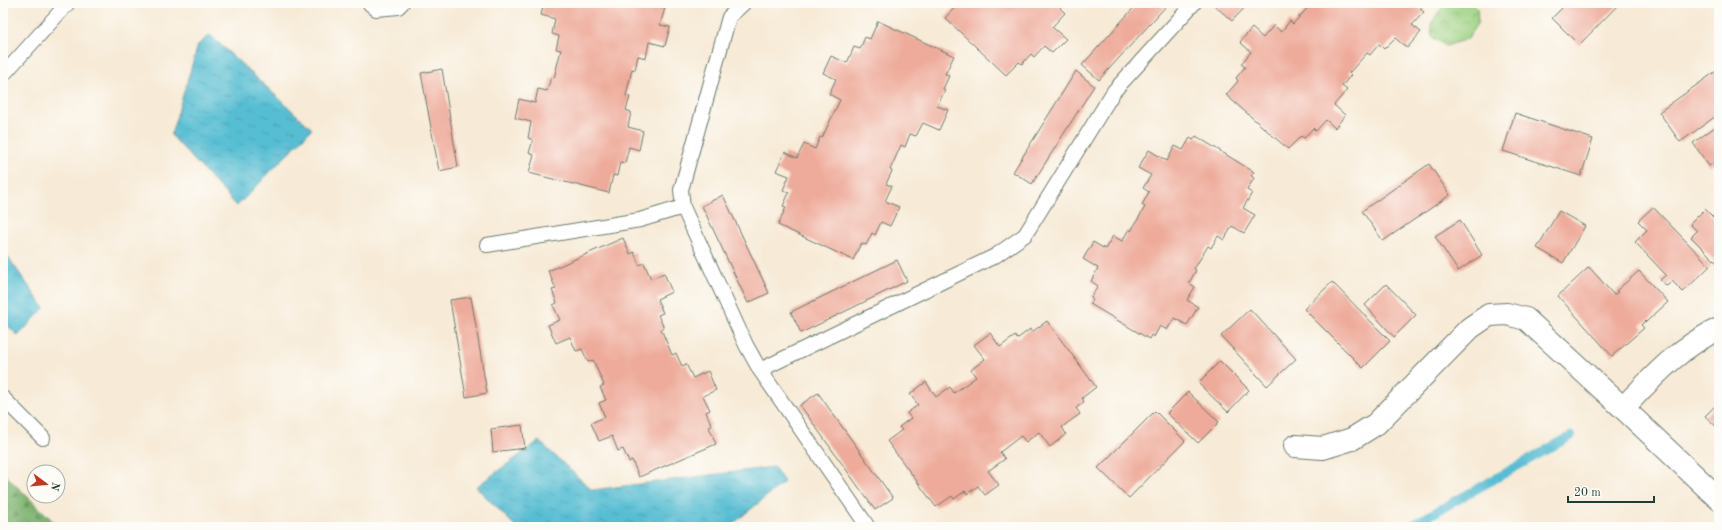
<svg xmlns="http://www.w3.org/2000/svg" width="1722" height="530" viewBox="0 0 1722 530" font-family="'Old Standard TT',serif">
<defs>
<pattern id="forest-firs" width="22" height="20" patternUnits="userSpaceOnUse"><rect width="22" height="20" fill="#7db26f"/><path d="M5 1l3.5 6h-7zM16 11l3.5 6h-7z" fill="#66925c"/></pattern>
<pattern id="park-crowns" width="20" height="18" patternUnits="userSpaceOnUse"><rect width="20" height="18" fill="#9cd081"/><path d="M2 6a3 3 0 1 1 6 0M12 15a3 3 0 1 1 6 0" fill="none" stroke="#7faa6a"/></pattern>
<pattern id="water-ripples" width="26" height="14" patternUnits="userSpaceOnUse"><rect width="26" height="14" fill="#56bed3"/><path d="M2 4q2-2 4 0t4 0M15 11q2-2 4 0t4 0" fill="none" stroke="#479cac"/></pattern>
</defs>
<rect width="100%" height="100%" fill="#fdfcf7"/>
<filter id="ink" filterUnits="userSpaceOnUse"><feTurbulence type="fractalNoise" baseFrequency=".025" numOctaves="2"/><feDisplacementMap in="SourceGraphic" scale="8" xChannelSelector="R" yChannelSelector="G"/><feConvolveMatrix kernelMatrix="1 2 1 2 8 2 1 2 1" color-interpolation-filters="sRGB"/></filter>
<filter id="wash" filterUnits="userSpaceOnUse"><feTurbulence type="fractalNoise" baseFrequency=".012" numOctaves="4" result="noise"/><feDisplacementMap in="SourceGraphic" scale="16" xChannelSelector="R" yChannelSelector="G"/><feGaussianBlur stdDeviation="0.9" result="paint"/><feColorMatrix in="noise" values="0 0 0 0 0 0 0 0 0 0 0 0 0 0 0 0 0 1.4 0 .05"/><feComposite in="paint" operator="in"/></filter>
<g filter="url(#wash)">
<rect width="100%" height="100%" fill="#f7ead6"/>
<path fill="url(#forest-firs)" stroke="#4e7852" d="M3,473L59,527H3Z"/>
<path fill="url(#park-crowns)" stroke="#5e865a" d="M1445,3H1473L1477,8L1478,22L1467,39L1446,46L1432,37L1431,24Z"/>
<g fill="url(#water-ripples)" stroke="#3a7e84">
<path d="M210,35L312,129L237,206L171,135L198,45Z"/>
<path d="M3,250L44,308L18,336L3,321Z"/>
<path d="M539,441L592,490L774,467L784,482L729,527H516L476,487Z"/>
</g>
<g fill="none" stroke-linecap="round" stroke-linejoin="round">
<path stroke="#56bed3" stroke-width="9" d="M1409,527L1571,436"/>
</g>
<g id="blocks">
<g fill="#eeaa9a">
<path d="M544,3H662L661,7L665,8L660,25L670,27L665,46L649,42L646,58L638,56L635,70L632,69L626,96L630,97L626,110L631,112L628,127L643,131L639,150L629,147L625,163L620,162L617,176L613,175L609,193L529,173L534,155L529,153L533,140L528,138L531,122L515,118L519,99L535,103L538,89L547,91L551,77L554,78L561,50L556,49L559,36L552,34L555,19L541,15Z"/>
<path d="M955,3H1065L1060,8L1065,13L1052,27L1066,39L1052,53L1044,46L1034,57L1031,54L1022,64L1019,62L1006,75L945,18L957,5Z"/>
<path d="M1138,3H1169L1099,80L1082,65Z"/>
<path d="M1216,3H1249L1232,21L1214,5Z"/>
<path d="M1312,3H1425L1420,9L1424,12L1412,25L1421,32L1407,48L1395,38L1384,49L1379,44L1370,55L1367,53L1349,73L1351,75L1342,86L1347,90L1334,105L1345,115L1335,128L1326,120L1316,131L1313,128L1304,138L1301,136L1288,149L1226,95L1238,81L1236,78L1245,67L1241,64L1251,52L1240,42L1252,28L1263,38L1274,25L1281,32L1290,21L1293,24Z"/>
<path d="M1567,3H1620L1579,45L1552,18Z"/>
<path d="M878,21L954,56L945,74L949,76L943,89L945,90L937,106L948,110L939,130L923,123L916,136L910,134L905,147L901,145L890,170L892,171L886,184L892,186L885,201L899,207L890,226L881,222L875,235L872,233L866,245L861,243L853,260L778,225L786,207L783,206L789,193L783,190L789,176L776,171L785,152L797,158L804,144L815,149L820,137L822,138L840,100L829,94L836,79L823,73L831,56L847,63L854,47L860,49L865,37L870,39Z"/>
<path d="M442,69L458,167L439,171L421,73Z"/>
<path d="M1719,69V114L1680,142L1659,112Z"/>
<path d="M1076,71L1094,86L1032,184L1013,172Z"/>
<path d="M1515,113L1593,139L1581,176L1503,151Z"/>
<path d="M1719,124V160L1709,166L1693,143Z"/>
<path d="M1196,136L1254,172L1251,176L1254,178L1247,190L1252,193L1243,208L1255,215L1244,233L1232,226L1224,240L1218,236L1211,248L1208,246L1194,269L1196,270L1189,283L1195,287L1187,300L1198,307L1187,325L1174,318L1167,330L1160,326L1154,337L1151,335L1149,339L1090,304L1093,299L1091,297L1098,286L1091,281L1098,268L1083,259L1093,242L1105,249L1113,236L1122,241L1129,229L1131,231L1145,207L1142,205L1149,192L1143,188L1151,175L1138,168L1149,150L1167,161L1175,146L1183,150L1190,138L1193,140Z"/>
<path d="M1429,164L1450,195L1383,241L1362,211Z"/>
<path d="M723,195L769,293L748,303L702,206Z"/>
<path d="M1653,207L1710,266L1683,292L1672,281L1667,286L1660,280L1666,275L1635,242L1647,230L1638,221Z"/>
<path d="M1705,209L1719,223V265L1691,237L1697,231L1690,224Z"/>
<path d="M1559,211L1585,226L1563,263L1537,248Z"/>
<path d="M1460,220L1482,255L1458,271L1435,236Z"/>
<path d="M623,238L630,254L634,252L639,265L644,263L651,279L664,273L672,292L657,299L663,313L658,315L664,328L661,329L672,355L676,353L682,366L686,364L693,378L708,371L716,390L703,396L710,410L706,412L712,426L709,427L716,444L639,477L632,460L629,462L623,449L618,451L612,436L599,441L591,423L605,417L599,403L606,400L600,387L604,385L593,360L588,362L582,349L576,351L570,337L556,343L548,325L560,320L553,305L557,303L552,290L556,289L548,271Z"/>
<path d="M897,260L907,281L801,333L791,312Z"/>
<path d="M1589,267L1614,295L1618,292L1616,291L1639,271L1668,302L1646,322L1645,321L1641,325L1644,328L1612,356L1558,296Z"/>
<path d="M1332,282L1390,341L1363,368L1304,309Z"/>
<path d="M1386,284L1416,315L1394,337L1365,305Z"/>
<path d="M471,297L487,393L466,397L450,300Z"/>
<path d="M1250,309L1296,359L1267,386L1221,336Z"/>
<path d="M1047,321L1096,387L1082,398L1084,402L1076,408L1080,414L1062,427L1066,434L1050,447L1039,432L1026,442L1021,436L1000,452L1005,459L988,471L999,485L985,495L978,486L967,494L965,491L954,499L952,496L936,507L887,441L902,430L899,427L911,418L907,413L918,405L910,394L926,382L936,397L950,387L954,393L976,377L971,370L985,359L974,345L990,333L1000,347L1015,336L1017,339L1030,329L1032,332Z"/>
<path d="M1220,361L1249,390L1228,412L1198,383Z"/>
<path d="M1188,392L1219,422L1198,443L1167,413Z"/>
<path d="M818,393L893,498L875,510L800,405Z"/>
<path d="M1719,402V429L1705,416Z"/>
<path d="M1155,411L1185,441L1129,498L1098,468Z"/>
<path d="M522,425L525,448L493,452L491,429Z"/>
</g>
</g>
</g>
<g filter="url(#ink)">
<use href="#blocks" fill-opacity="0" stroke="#6b7a6d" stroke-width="1"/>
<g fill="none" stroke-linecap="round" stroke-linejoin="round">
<defs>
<g id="lane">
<path d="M369,3L376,9L398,7L402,3"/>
<path d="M744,3L729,17L681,190L683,207L746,345L760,370L868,527"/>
<path d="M3,75L68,3"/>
<path d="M487,245L640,220L683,207"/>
<path d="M760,370L995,256L1025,235L1114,91L1194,3"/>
<path d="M3,398L43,438"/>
</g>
<g id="street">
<path d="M1623,408C1653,377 1679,347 1719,329"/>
<path d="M1295,446L1323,448L1352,439L1376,424L1470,328L1489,315L1507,314L1526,319L1623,408L1719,499"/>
</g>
</defs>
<use href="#lane" stroke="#6b7a6d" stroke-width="16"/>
<use href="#street" stroke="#6b7a6d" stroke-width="24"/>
<use href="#lane" stroke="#fff" stroke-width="14"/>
<use href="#street" stroke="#fff" stroke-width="22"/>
</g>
</g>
<rect width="1722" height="530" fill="none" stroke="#fdfcf7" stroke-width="16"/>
<g transform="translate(46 484) rotate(106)"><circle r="19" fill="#fdfcf7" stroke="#a4b0a9"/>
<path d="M0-3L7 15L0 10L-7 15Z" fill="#c8321e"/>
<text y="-6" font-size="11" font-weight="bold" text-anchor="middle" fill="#1f3d34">N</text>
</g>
<path d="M1568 496v6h86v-6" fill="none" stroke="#1f3d34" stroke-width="2"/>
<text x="1574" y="496" font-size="12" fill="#1f3d34" stroke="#fdfcf7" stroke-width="3" paint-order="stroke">20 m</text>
</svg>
